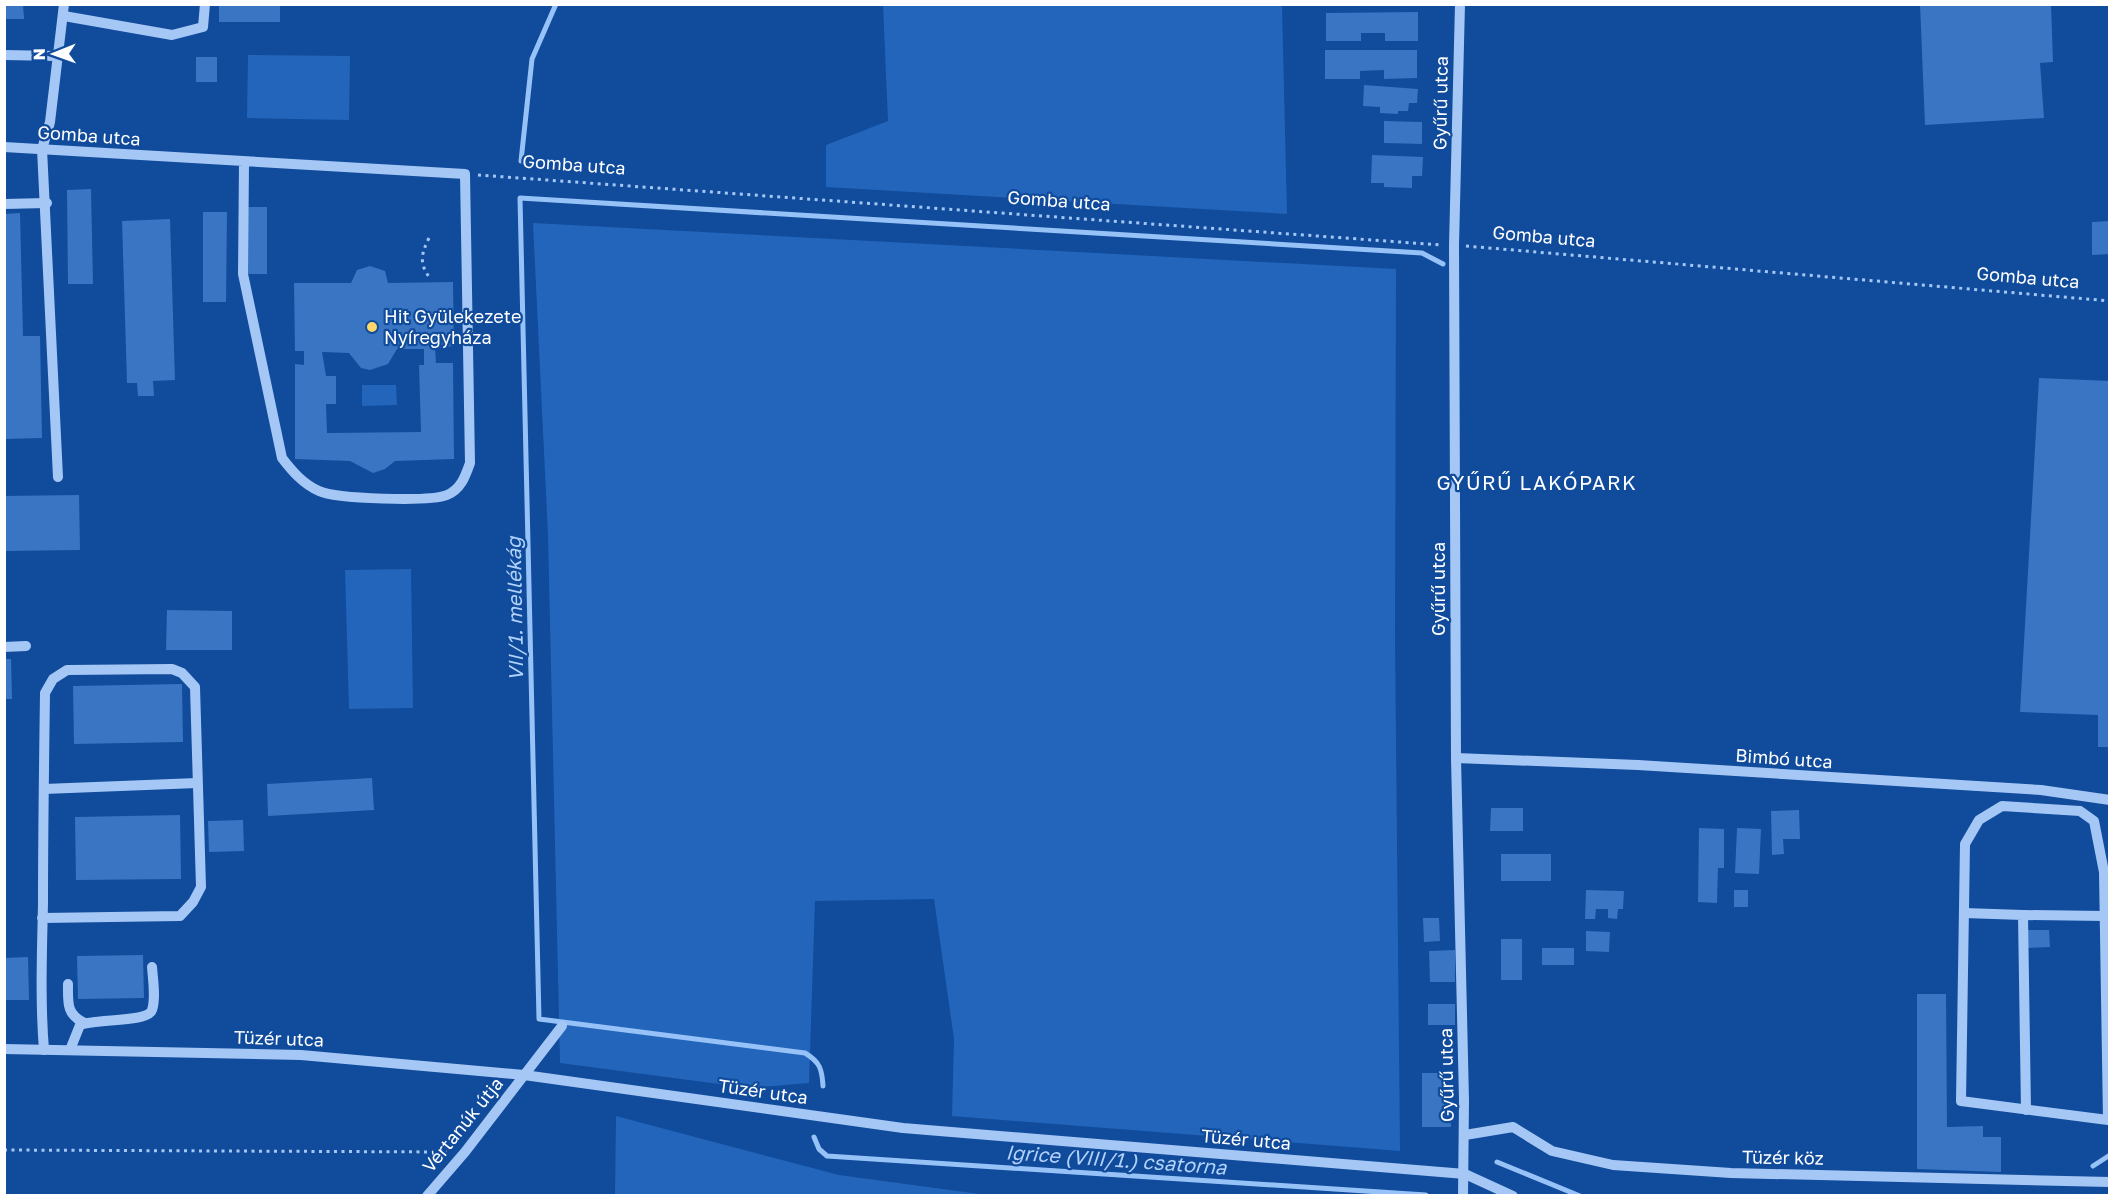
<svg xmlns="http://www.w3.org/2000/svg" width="2114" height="1200" viewBox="0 0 2114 1200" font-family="'Golos Text',sans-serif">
<rect width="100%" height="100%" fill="#104b9c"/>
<g fill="#2365ba">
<path d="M883,5H1282L1287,214L826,187V145L888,121Z"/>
<path d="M248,55L350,56L349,120L247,118Z"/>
<path d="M533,223L1396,269L1395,638L1400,1151L952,1116L954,1039L934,899L815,901L809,1083L749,1088L560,1063L548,535Z"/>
<path d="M362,385H396L397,405L362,406Z"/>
<path d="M411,569L413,708L349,709L345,570Z"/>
<path d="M616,1116L839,1175L987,1195H615Z"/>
</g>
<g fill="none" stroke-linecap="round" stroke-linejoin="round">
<g stroke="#96c2f8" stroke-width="5">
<path d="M521,161L532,59L556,4"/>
<path d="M823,1086C822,1069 820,1062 805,1053L539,1019L520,198L1422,253L1443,264"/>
<path d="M814,1137L819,1149L827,1156L1426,1195"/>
<path d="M1497,1162L1580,1196"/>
<path d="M2093,1166L2110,1155"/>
</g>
</g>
<g fill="#3975c3" fill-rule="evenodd">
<path d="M4,4H23L24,19H4Z"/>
<rect x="219" y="4" width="61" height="18"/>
<path d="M1920,4H2051L2053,62L2040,63L2044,118L1925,125Z"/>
<path d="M1418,12V41H1385V33H1361V41H1326V13Z"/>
<path d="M1325,50H1417V78L1384,79V70L1360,71V79H1325Z"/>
<rect x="196" y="57" width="21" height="25"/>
<path d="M1364,85L1418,89L1417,103H1409L1408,111H1398V114L1380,113V107L1363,106Z"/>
<path d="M1384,121L1422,122V144L1384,143Z"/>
<path d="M1372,155L1423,157L1422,176H1412V188L1384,187V183H1371Z"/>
<path d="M91,189L93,284H68L67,190Z"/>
<path d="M247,207H267V274H246Z"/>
<path d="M203,212H227L226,302H203Z"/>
<path d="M20,213L23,336H40L42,438L4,439V214Z"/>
<path d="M170,219L175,380L153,381L154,396H138L137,383H127L122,221Z"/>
<path d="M2110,221V254L2092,255V222Z"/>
<path d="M370,266L385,271L388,283L453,282L454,346L435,348L436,363H453L454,459L395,461L385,469L373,473L350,461L295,459V364L304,365V351H295L294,283H351L357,270ZM397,349H424V365H419L421,432L327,433L326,404H336V376H326L322,352L349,353L361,368L370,370L388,364Z"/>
<path d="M2039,378L2110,381V747H2098V715L2020,712Z"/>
<path d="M79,495L80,550L4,551V496Z"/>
<path d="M167,610L232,611V650H166Z"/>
<path d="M4,659H11L12,699H4Z"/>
<path d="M182,684L183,742L74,744L73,686Z"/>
<path d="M372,778L374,810L268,816L267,784Z"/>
<path d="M1491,808H1523V831H1490Z"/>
<path d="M1799,810L1800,839H1783L1784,854L1772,855L1771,811Z"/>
<path d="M180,815L181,879L76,880L75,817Z"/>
<path d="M243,820L244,851L209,852L208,821Z"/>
<path d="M1699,828L1724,829V868H1718L1717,903L1698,902Z"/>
<path d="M1737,828L1761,829L1759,874L1735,873Z"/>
<rect x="1501" y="854" width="50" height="27"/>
<path d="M1586,890L1624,891L1623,909H1618L1617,919L1608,918V909H1596L1595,919H1585Z"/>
<rect x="1734" y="890" width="14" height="17"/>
<path d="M1423,918H1439L1440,941L1424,942Z"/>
<path d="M2027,930H2049L2050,947L2027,948Z"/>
<path d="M1586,931L1610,932L1609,952L1586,951Z"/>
<rect x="1501" y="939" width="21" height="41"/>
<rect x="1542" y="948" width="32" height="17"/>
<path d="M1455,950V982H1430L1429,951Z"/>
<path d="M143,955L144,998L78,999L77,956Z"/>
<path d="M28,957L29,1000H4V958Z"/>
<path d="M1917,994H1946L1947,1127L1983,1126V1137H2001V1172L1917,1169Z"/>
<rect x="1428" y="1004" width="27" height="21"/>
<path d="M1422,1073H1444V1097H1450L1451,1127H1422Z"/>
</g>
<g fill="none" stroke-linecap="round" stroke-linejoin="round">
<g stroke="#a5c7f5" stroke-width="3" stroke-dasharray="3 4.5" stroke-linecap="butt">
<path d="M478,175L1441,245"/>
<path d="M429,238C421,254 419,264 430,278"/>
<path d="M1466,246L2110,301"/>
<path d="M4,1150L447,1152"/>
</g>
<g stroke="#a5c7f5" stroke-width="10">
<path d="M1460,4L1454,245L1456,758L1464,1100L1463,1196"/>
<path d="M64,16L172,35L203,27L205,4"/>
<path d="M4,55L57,56"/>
<path d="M4,147L465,174L470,463C465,477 461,489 447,495C430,502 336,499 319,491C303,484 292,471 282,458L243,274L244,163"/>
<path d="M4,204L47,203"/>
<path d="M58,477L42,149L50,122L64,4"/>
<path d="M4,647L26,646"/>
<path d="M1456,758L1638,765L2041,790L2110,800"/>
<path d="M44,789L197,783"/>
<path d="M1964,913L2023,915L2026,1110"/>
<path d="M2023,915L2105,916"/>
<path d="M42,918L180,916L193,902L201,887L195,687L182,673L172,669L67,670L53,679L45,693C44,763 43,833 43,903C42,952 40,1001 44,1050"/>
<path d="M68,984C68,1002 66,1015 85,1023"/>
<path d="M4,1049L301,1055L524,1075L903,1128L1465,1174L1513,1196"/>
<path d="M70,1050L80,1025C95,1018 148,1023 152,1010C156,998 153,980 152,967"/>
<path d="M2108,1120L2104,872L2094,821L2080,811L2002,806L1979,820L1965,844L1961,1101L2108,1120H2110"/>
<path d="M1465,1135L1513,1127L1552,1151L1613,1165L1731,1173L2110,1182"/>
<path d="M427,1196L465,1152L562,1026"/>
</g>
</g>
<circle fill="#ffd668" stroke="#104b9c" stroke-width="2" cx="372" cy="327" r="6"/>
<g text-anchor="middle" stroke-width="4.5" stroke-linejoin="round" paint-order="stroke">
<g font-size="18" fill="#fff" stroke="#104b9c">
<text transform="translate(1441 103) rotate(-89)" y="6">Gyűrű utca</text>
<text transform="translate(89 136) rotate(4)" y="6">Gomba utca</text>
<text transform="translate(574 165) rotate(4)" y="6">Gomba utca</text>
<text transform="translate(1059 201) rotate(4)" y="6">Gomba utca</text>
<text transform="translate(1544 237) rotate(5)" y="6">Gomba utca</text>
<text transform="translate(2028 278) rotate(5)" y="6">Gomba utca</text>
<text transform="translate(1439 589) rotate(-90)" y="6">Gyűrű utca</text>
<text transform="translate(1784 759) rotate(4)" y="6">Bimbó utca</text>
<text transform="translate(279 1039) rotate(2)" y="6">Tüzér utca</text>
<text transform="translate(1447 1075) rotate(-91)" y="6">Gyűrű utca</text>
<text transform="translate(763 1092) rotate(8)" y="6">Tüzér utca</text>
<text transform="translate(463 1125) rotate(-51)" y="6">Vértanúk útja</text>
<text transform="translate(1246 1140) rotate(5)" y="6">Tüzér utca</text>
<text transform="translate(1783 1158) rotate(1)" y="6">Tüzér köz</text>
</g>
<g font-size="18" fill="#fff" stroke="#104b9c" text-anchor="start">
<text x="384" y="323">Hit Gyülekezete<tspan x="384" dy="21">Nyíregyháza</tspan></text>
</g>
<g font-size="20" letter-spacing="1.5" fill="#fff" stroke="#104b9c">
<text x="1537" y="490">GYŰRŰ LAKÓPARK</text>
</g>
<g font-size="20" font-style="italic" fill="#b1d2fb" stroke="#104b9c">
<text transform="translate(515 609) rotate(-91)" y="7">VII/1. mellékág</text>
<text transform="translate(1116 1160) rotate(4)" y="7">Igrice (VIII/1.) csatorna</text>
</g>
</g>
<rect width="2114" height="1200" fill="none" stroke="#ffffff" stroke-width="12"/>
<g transform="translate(54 54) rotate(269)" stroke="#104b9c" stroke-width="4.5" paint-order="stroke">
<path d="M0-4.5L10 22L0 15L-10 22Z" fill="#ffffff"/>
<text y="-9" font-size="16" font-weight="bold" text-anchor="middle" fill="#ffffff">N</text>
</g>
</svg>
